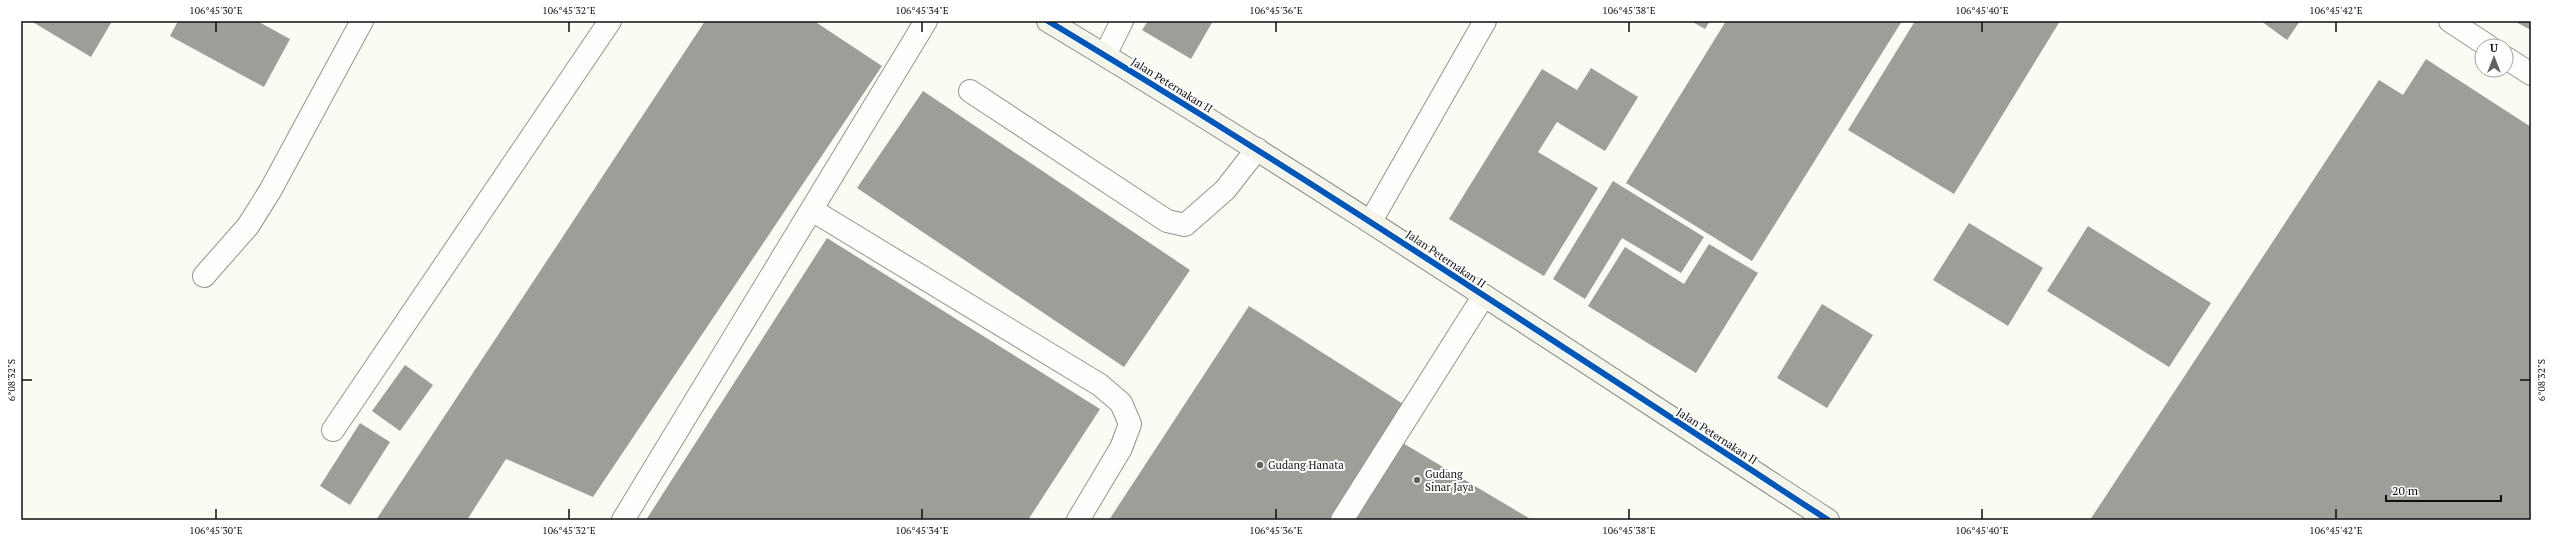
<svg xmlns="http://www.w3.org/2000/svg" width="2552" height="541" viewBox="0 0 2552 541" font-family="'PT Serif',serif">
<rect width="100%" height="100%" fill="#fafbf2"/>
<g fill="#9e9e98">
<path d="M31,21H108L111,23L91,57Z"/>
<path d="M178,21H257L290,39L264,87L170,36Z"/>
<path d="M705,21H814L882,66L593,497L506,459L467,520H376Z"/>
<path d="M1148,21H1213L1191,59L1142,30Z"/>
<path d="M1691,21H1710L1705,29Z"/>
<path d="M1726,21H1902L1752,261L1626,183Z"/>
<path d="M1915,21H2060L1954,194L1848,130Z"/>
<path d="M2261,21H2300L2287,40Z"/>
<path d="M2514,21H2531V30Z"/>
<path d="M2426,59L2531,127V520H2090L2379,80L2403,95Z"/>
<path d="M1591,68L1638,97L1605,151L1557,122L1538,152L1598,188L1544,276L1449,219L1542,69L1577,90Z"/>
<path d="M923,91L1190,270L1124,367L857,188Z"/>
<path d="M1613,181L1704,237L1681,273L1622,238L1585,299L1553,279Z"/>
<path d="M1969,223L2043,268L2008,326L1933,280Z"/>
<path d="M2088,226L2211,303L2169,367L2047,291Z"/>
<path d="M827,238L1100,409L1028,520H646Z"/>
<path d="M1709,244L1758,273L1696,373L1588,306L1625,247L1684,284Z"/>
<path d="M1822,304L1873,335L1827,408L1777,378Z"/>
<path d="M1249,306L1411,409L1338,520H1109Z"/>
<path d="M405,365L433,385L400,431L372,411Z"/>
<path d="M360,423L390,442L350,505L320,486Z"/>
<path d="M1396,439L1532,520H1344Z"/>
</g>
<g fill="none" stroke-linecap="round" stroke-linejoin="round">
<defs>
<g id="lane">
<path d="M1105,55L1122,21"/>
<path d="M970,91L1167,221L1185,225L1225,190L1257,149"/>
<path d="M812,210L1100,385L1121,403L1130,424L1121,448L1078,520"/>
<path d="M1371,221L1485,21"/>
<path d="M204,276L248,226L270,191L362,21"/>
<path d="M333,430L610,21"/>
<path d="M623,520L926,21"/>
<path d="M1342,520L1483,297"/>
</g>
<g id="street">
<path d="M2450,21L2488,46"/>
<path d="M2506,58L2531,74"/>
</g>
<path id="secondary" d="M1048,21C1313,180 1569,352 1828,520"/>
</defs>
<use href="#lane" stroke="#949591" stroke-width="24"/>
<use href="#street" stroke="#949591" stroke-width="24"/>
<use href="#secondary" stroke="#8b8b87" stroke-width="24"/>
<use href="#lane" stroke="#fefefd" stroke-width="22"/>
<use href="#street" stroke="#fefefd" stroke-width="22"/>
<use href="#secondary" stroke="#f4f5ea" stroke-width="22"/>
<defs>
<path id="cycleway" d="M1048,21C1313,180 1569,352 1828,520"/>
</defs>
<use href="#cycleway" stroke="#fff" stroke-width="8"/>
<use href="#cycleway" stroke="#0057b8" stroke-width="6"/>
</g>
<path fill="none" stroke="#0e0e0e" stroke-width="1.5" d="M216,22V32M569,22V32M922,22V32M1276,22V32M1629,22V32M1982,22V32M2336,22V32M22,380H32M2520,380H2530M216,509V519M569,509V519M922,509V519M1276,509V519M1629,509V519M1982,509V519M2336,509V519"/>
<g fill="#61615e" stroke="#fff" stroke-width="1.5">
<circle cx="1260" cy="465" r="4"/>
<circle cx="1417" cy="480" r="4"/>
</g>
<g text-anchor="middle" stroke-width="4" stroke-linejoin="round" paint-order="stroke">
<g font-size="11" fill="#0e0e0e" stroke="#fff">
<text transform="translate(1172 85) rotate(32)" y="4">Jalan Peternakan II</text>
<text transform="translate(1446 259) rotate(34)" y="4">Jalan Peternakan II</text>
<text transform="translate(1717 436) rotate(33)" y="4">Jalan Peternakan II</text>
</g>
<g font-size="11" fill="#0e0e0e" stroke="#fff" text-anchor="start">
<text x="1268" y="469">Gudang Hanata</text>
<text x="1425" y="478">Gudang<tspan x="1425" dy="13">Sinar Jaya</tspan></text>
</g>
</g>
<rect width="2552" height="541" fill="none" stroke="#ffffff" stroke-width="44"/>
<g transform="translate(2494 58)"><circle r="19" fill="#ffffff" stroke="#9f9f9f"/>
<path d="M0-3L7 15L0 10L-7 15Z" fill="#61615e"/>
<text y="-6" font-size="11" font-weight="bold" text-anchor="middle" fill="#0e0e0e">U</text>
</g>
<path d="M2386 495v6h115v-6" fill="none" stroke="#0e0e0e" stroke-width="2"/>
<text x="2392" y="495" font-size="12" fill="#0e0e0e" stroke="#ffffff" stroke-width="3" paint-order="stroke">20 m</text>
<rect x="22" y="22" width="2508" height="497" fill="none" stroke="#0e0e0e" stroke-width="1.5"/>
<g font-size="10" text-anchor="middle" fill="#0e0e0e">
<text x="216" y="14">106°45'30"E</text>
<text x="569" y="14">106°45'32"E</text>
<text x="922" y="14">106°45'34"E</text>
<text x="1276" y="14">106°45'36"E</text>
<text x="1629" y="14">106°45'38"E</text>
<text x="1982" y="14">106°45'40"E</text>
<text x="2336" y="14">106°45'42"E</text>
<text transform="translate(11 380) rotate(-90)" y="4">6°08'32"S</text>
<text transform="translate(2541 380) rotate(-90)" y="4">6°08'32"S</text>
<text x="216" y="534">106°45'30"E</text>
<text x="569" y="534">106°45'32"E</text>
<text x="922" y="534">106°45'34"E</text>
<text x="1276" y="534">106°45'36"E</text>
<text x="1629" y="534">106°45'38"E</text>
<text x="1982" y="534">106°45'40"E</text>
<text x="2336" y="534">106°45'42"E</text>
</g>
</svg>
